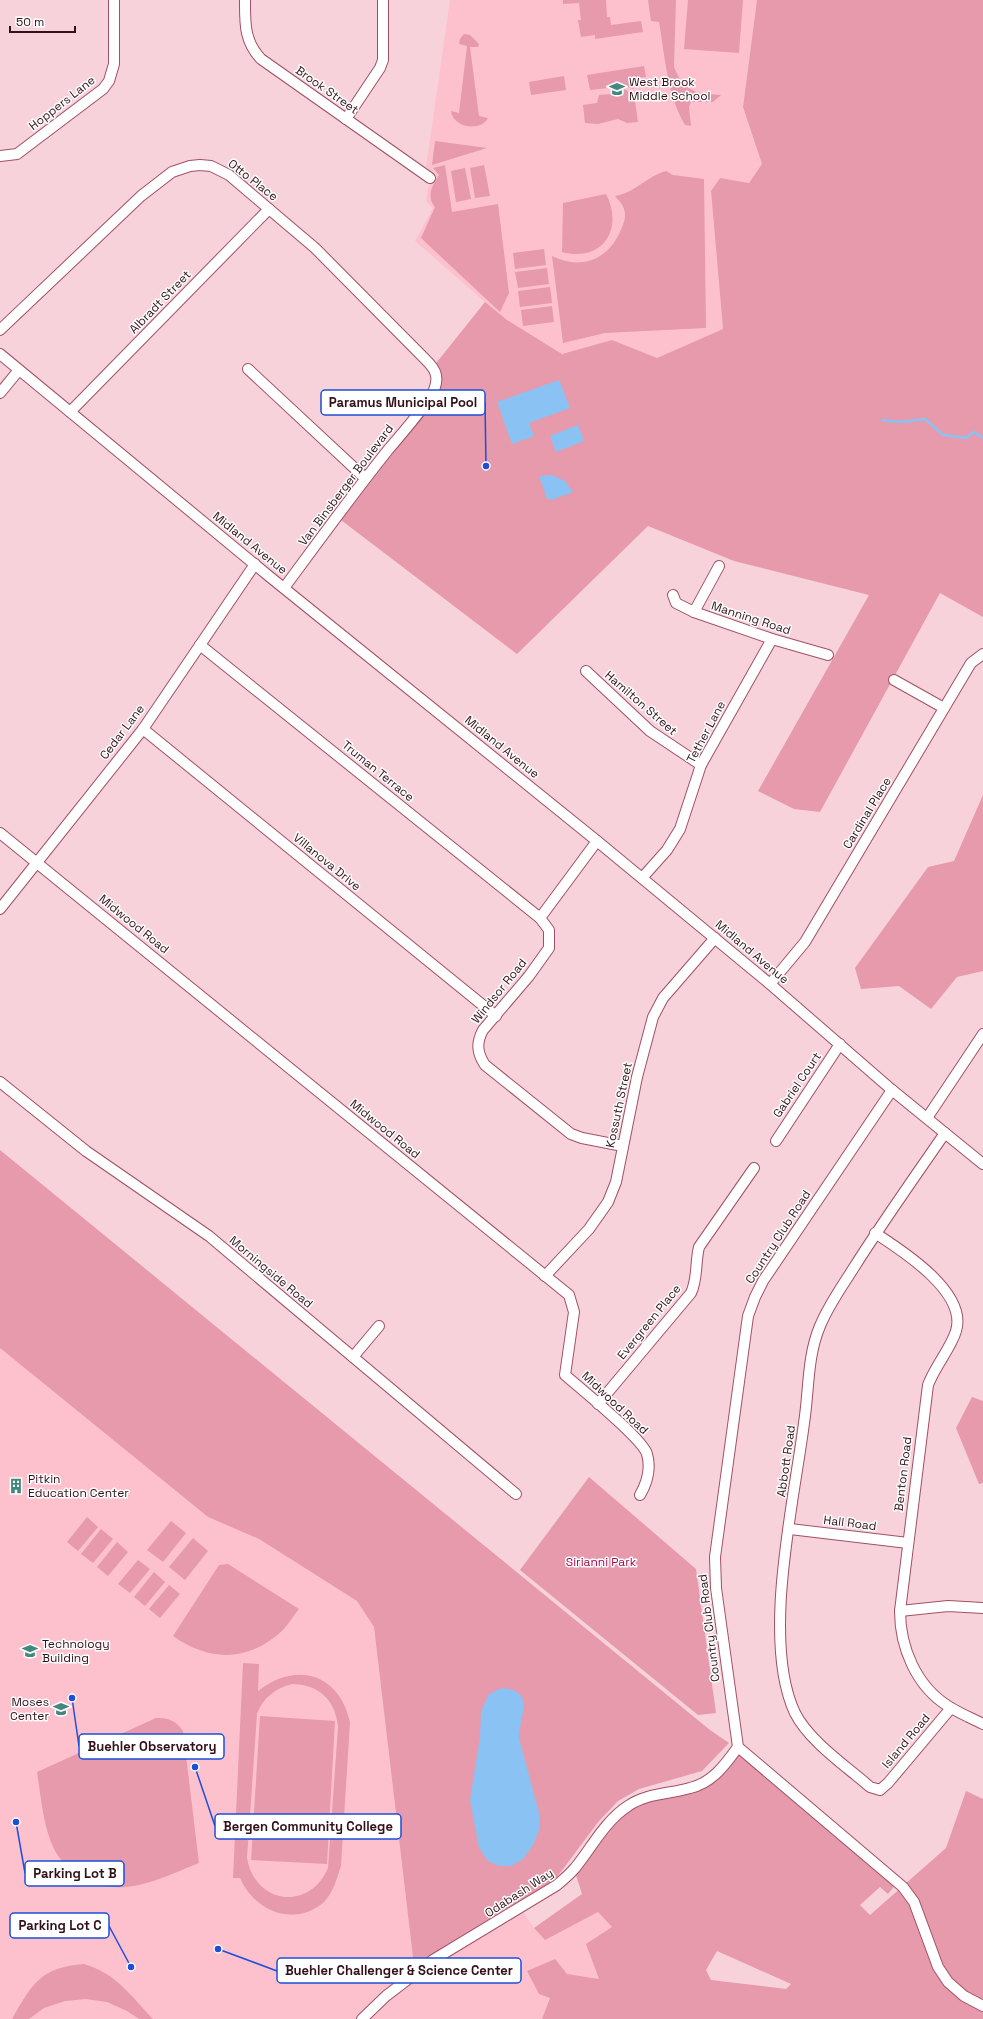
<svg xmlns="http://www.w3.org/2000/svg" width="983" height="2019" viewBox="0 0 983 2019" font-family="'Space Grotesk',sans-serif">
<rect width="100%" height="100%" fill="#f8d2da"/>
<g fill="#fdc1ce">
<path d="M450,0H757L743,107L762,164L749,184L720,178L711,191L723,329L657,358L612,340L562,354L501,316L415,241L433,208L426,201L428,187L436,174L426,167Z"/>
<path d="M0,1348L208,1517L259,1539L357,1601L374,1627L414,1966L418,1971L521,1908L534,1928L545,1939L598,1912L612,1927L599,1980L567,1974L550,1998L542,2019H0Z"/>
</g>
<g fill="#e69aac" fill-rule="evenodd">
<path d="M563,0H606L607,17H610L611,25L641,21L643,32L595,39V35L581,37L578,20H581L579,3L563,4Z"/>
<path d="M648,0H676L674,67L680,80L687,87L698,93L721,95L713,102H691L689,107L691,126L685,125C667,94 665,57 659,22L651,21Z"/>
<path d="M688,0H743L739,53L684,49Z"/>
<path d="M757,0H983V617L940,593L820,812L794,809L758,791L869,595L734,561L648,526L517,654L337,517L435,388L433,367L485,302L507,320L562,354L612,340L657,358L723,329L711,191L720,178L749,183L762,164L743,107Z"/>
<path d="M464,34L470,35L479,44L478,47H470L479,116L488,118C481,132 453,128 451,111L459,113L467,46L459,44L460,39Z"/>
<path d="M644,66L646,77L632,79L634,89L624,86L622,83L608,85V88L590,90L587,75Z"/>
<path d="M564,76L566,90L531,95L529,82Z"/>
<path d="M624,89L634,94L638,122L627,123L618,119L598,124L585,123L583,105L597,103L599,95L624,93Z"/>
<path d="M435,141L487,148L432,165Z"/>
<path d="M445,165L452,212L498,204L509,293L500,312L421,238L435,207C426,196 432,186 439,175L433,168Z"/>
<path d="M484,165L490,196L475,198L470,168Z"/>
<path d="M465,168L471,199L456,202L451,171Z"/>
<path d="M666,171L673,175L704,179L706,328L605,333L563,343L552,256C579,270 607,261 620,232C623,225 627,217 624,209C623,204 618,200 615,196C635,193 647,176 666,171Z"/>
<path d="M606,194C624,228 603,263 562,252L563,203Z"/>
<path d="M544,249L546,265L515,269L513,253Z"/>
<path d="M547,268L549,284L518,288L515,272Z"/>
<path d="M550,287L552,303L520,307L518,291Z"/>
<path d="M552,306L554,322L523,326L521,310Z"/>
<path d="M983,795V971L957,977L931,1009L899,986L861,989L855,968L928,867L954,861Z"/>
<path d="M0,1150L710,1730L729,1743L702,1771L639,1789L618,1801L599,1821L554,1881L414,1966L374,1627L357,1601L259,1539L208,1517L0,1348Z"/>
<path d="M972,1397L983,1401V1483L979,1484L956,1428Z"/>
<path d="M589,1477L696,1569L716,1713L698,1715L520,1570Z"/>
<path d="M87,1517L98,1527L78,1551L67,1542Z"/>
<path d="M171,1521L186,1533L163,1562L147,1550Z"/>
<path d="M101,1529L113,1539L93,1563L81,1554Z"/>
<path d="M193,1538L208,1551L185,1580L169,1567Z"/>
<path d="M117,1542L128,1552L108,1576L97,1567Z"/>
<path d="M138,1560L150,1569L130,1593L118,1584Z"/>
<path d="M228,1564L299,1609C293,1616 288,1625 282,1631C248,1662 210,1662 173,1636L219,1565Z"/>
<path d="M154,1572L165,1582L145,1606L134,1597Z"/>
<path d="M169,1585L180,1594L160,1618L149,1609Z"/>
<path d="M243,1663L259,1664L258,1691C296,1661 339,1673 350,1722L341,1866C337,1878 333,1893 324,1902C294,1928 254,1911 240,1878H233ZM292,1684C318,1684 336,1700 338,1727L328,1868C310,1911 255,1905 247,1858L257,1714C263,1698 274,1689 292,1684Z"/>
<path d="M260,1716L335,1721L327,1864L251,1860Z"/>
<path d="M156,1718C169,1718 175,1720 183,1731L199,1863C159,1879 116,1903 76,1873C67,1866 59,1859 54,1849C43,1826 41,1797 37,1772Z"/>
<path d="M738,1747L896,1884L888,1894L880,1887L860,1905L870,1915L946,1848L966,1791L983,1799V2019H542L550,1998L539,1994L527,1971L555,1959L567,1974L599,1979L586,1944L612,1927L598,1912L545,1940L534,1928L582,1894L574,1869L629,1805L707,1781ZM717,1951L791,1984L786,1989L711,1980L706,1970Z"/>
<path d="M84,1964C117,1974 130,1995 153,2019H139L127,2011L107,2002L86,1999L65,2001L44,2008L29,2019H12C32,1984 41,1967 84,1964Z"/>
</g>
<g fill="#8ac3f3">
<path d="M559,380L570,408L529,423L534,436L512,444L497,402Z"/>
<path d="M578,425L584,441L556,452L550,436Z"/>
<path d="M552,475L565,481L573,492L551,500L547,499L539,476Z"/>
<path d="M502,1688C537,1691 519,1716 519,1738L539,1813L540,1828L533,1845L523,1859L511,1866H499L488,1861L479,1848L470,1800L480,1737L481,1711L489,1694Z"/>
</g>
<g fill="none" stroke-linecap="round" stroke-linejoin="round">
<path stroke="#8ac3f3" stroke-width="2.5" d="M882,420L901,422L925,419L943,435L966,438L974,432L983,438"/>
<defs>
<g id="minor">
<path d="M245,0C245,23 244,41 261,59L430,178"/>
<path d="M346,119L380,68L383,60V0"/>
<path d="M0,156L17,154L103,89L109,81L114,64V0"/>
<path d="M0,330L141,196L172,172L190,166L200,165L211,166L229,175L269,209L315,248L426,360C434,368 439,375 435,387C432,400 398,438 388,450C352,495 318,542 284,588"/>
<path d="M0,354L270,577L597,841L770,984L892,1090L983,1164"/>
<path d="M248,369L365,478"/>
<path d="M0,393L19,370"/>
<path d="M70,412L269,209"/>
<path d="M673,595L676,603L694,612L772,639L828,655"/>
<path d="M694,612L719,566"/>
<path d="M200,645L540,918"/>
<path d="M586,671L650,731L701,765"/>
<path d="M894,680L944,708"/>
<path d="M143,729L496,1016"/>
<path d="M0,833L569,1295L574,1312L565,1375C581,1389 642,1438 647,1454C651,1468 647,1483 640,1495"/>
<path d="M597,841L540,918L549,930V948L529,976L483,1030C476,1043 477,1053 485,1065L571,1134L582,1138L623,1146"/>
<path d="M642,878L667,850L680,829L701,765L772,639"/>
<path d="M0,909L143,729L255,564"/>
<path d="M770,984L805,942L971,663L983,654"/>
<path d="M0,1082L86,1151L209,1236L516,1494"/>
<path d="M892,1090L763,1281L755,1297L748,1316L715,1557L716,1588L738,1747L903,1887L914,1902L938,1967L948,1982L964,1996L983,2006"/>
<path d="M927,1118L983,1034"/>
<path d="M945,1133C914,1178 882,1223 853,1269C841,1288 828,1306 820,1326C807,1356 809,1392 804,1423C794,1502 761,1641 795,1713C809,1741 846,1766 870,1787L880,1790L888,1783L951,1708"/>
<path d="M776,1141L840,1044"/>
<path d="M875,1233C901,1250 968,1292 956,1331C951,1348 935,1366 928,1385L900,1611C900,1647 916,1686 948,1706C959,1713 971,1718 983,1724"/>
<path d="M545,1276L589,1229L608,1202L616,1182L637,1077L653,1017L663,998L715,938"/>
<path d="M353,1357L379,1326"/>
<path d="M598,1404L691,1293C698,1278 695,1263 699,1247L754,1168"/>
<path d="M790,1529L908,1543"/>
<path d="M900,1611L948,1606L983,1608"/>
<path d="M362,2019L386,1996L433,1960L557,1885C563,1880 569,1875 575,1868C592,1847 605,1821 628,1806C646,1793 670,1794 690,1788C712,1783 725,1765 738,1747"/>
</g>
</defs>
<use href="#minor" stroke="#a05066" stroke-width="12"/>
<use href="#minor" stroke="#fff" stroke-width="10"/>
</g>
<defs>
<symbol id="school-bare" viewBox="-9 -9 18 18"><path d="M0-5L7-2L0 1L-7-2ZM-4 1L0 2.5L4 1V4Q0 6-4 4Z" fill="#42887f" stroke="#fefefe" stroke-width="2.5" paint-order="stroke"/></symbol>
<symbol id="building-bare" viewBox="-9 -9 18 18"><path d="M-4-6H4V6H1V3H-1V6H-4ZM-2.5-4.3h1.7v1.8h-1.7ZM.8-4.3h1.7v1.8H.8ZM-2.5-1h1.7V.8h-1.7ZM.8-1h1.7V.8H.8Z" fill="#42887f" stroke="#fefefe" stroke-width="2.5" paint-order="stroke"/></symbol>
<symbol id="university-bare" viewBox="-9 -9 18 18"><path d="M0-5L7-2L0 1L-7-2ZM-4 1L0 2.5L4 1V4Q0 6-4 4Z" fill="#42887f" stroke="#fefefe" stroke-width="2.5" paint-order="stroke"/></symbol>
</defs>
<g fill-rule="evenodd">
<use href="#school-bare" x="606" y="78" width="22" height="22"/>
<use href="#building-bare" x="5" y="1475" width="22" height="22"/>
<use href="#university-bare" x="19" y="1640" width="22" height="22"/>
<use href="#university-bare" x="50" y="1698" width="22" height="22"/>
</g>
<g text-anchor="middle" stroke-width="3" stroke-linejoin="round" paint-order="stroke">
<g font-size="12" fill="#31111a" stroke="#fefefe" text-anchor="start">
<text x="629" y="86">West Brook<tspan x="629" dy="14">Middle School</tspan></text>
<text x="28" y="1483">Pitkin<tspan x="28" dy="14">Education Center</tspan></text>
<text x="42" y="1648">Technology<tspan x="42" dy="14">Building</tspan></text>
<text x="49" y="1706" text-anchor="end">Moses<tspan x="49" dy="14">Center</tspan></text>
</g>
<g font-size="12" fill="#31111a" stroke="#fefefe">
<text transform="translate(327 90) rotate(35)" y="4">Brook Street</text>
<text transform="translate(62 103) rotate(-38)" y="4">Hoppers Lane</text>
<text transform="translate(253 180) rotate(38)" y="4">Otto Place</text>
<text transform="translate(160 302) rotate(-46)" y="4">Albradt Street</text>
<text transform="translate(346 485) rotate(-53)" y="4">Van Binsberger Boulevard</text>
<text transform="translate(250 543) rotate(39)" y="4">Midland Avenue</text>
<text transform="translate(751 618) rotate(18)" y="4">Manning Road</text>
<text transform="translate(641 703) rotate(41)" y="4">Hamilton Street</text>
<text transform="translate(122 732) rotate(-53)" y="4">Cedar Lane</text>
<text transform="translate(706 732) rotate(-62)" y="4">Tether Lane</text>
<text transform="translate(502 747) rotate(39)" y="4">Midland Avenue</text>
<text transform="translate(378 771) rotate(39)" y="4">Truman Terrace</text>
<text transform="translate(867 813) rotate(-59)" y="4">Cardinal Place</text>
<text transform="translate(327 862) rotate(39)" y="4">Villanova Drive</text>
<text transform="translate(134 924) rotate(39)" y="4">Midwood Road</text>
<text transform="translate(752 952) rotate(40)" y="4">Midland Avenue</text>
<text transform="translate(499 991) rotate(-51)" y="4">Windsor Road</text>
<text transform="translate(797 1085) rotate(-56)" y="4">Gabriel Court</text>
<text transform="translate(619 1105) rotate(-78)" y="4">Kossuth Street</text>
<text transform="translate(385 1129) rotate(39)" y="4">Midwood Road</text>
<text transform="translate(778 1237) rotate(-57)" y="4">Country Club Road</text>
<text transform="translate(271 1272) rotate(40)" y="4">Morningside Road</text>
<text transform="translate(649 1322) rotate(-51)" y="4">Evergreen Place</text>
<text transform="translate(615 1403) rotate(43)" y="4">Midwood Road</text>
<text transform="translate(786 1461) rotate(-82)" y="4">Abbott Road</text>
<text transform="translate(903 1474) rotate(-83)" y="4">Benton Road</text>
<text transform="translate(850 1523) rotate(7)" y="4">Hall Road</text>
<text transform="translate(709 1628) rotate(-97)" y="4">Country Club Road</text>
<text transform="translate(906 1741) rotate(-50)" y="4">Island Road</text>
<text transform="translate(519 1893) rotate(-33)" y="4">Odabash Way</text>
</g>
<g font-size="12" fill="#a0094b" stroke="#fefefe">
<text x="601" y="1566">Sirianni Park</text>
</g>
</g>
<path fill="none" stroke="#1d4ed8" stroke-width="1.5" d="M486 466L485 402M72 1698L79 1746M195 1767L215 1826M16 1822L25 1873M131 1967L109 1926M218 1949L277 1971"/>
<g fill="#1d4ed8" stroke="#fefefe" stroke-width="1.5">
<circle cx="486" cy="466" r="4"/>
<circle cx="72" cy="1698" r="4"/>
<circle cx="195" cy="1767" r="4"/>
<circle cx="16" cy="1822" r="4"/>
<circle cx="131" cy="1967" r="4"/>
<circle cx="218" cy="1949" r="4"/>
</g>
<g fill="#fefefe" stroke="#1d4ed8" stroke-width="1.5">
<rect x="321" y="390" width="164" height="25" rx="4"/>
<rect x="79" y="1734" width="145" height="25" rx="4"/>
<rect x="215" y="1814" width="186" height="25" rx="4"/>
<rect x="25" y="1861" width="99" height="25" rx="4"/>
<rect x="10" y="1913" width="99" height="25" rx="4"/>
<rect x="277" y="1958" width="244" height="25" rx="4"/>
</g>
<g font-size="13" text-anchor="middle" font-weight="bold" fill="#31111a">
<text x="403" y="407">Paramus Municipal Pool</text>
<text x="152" y="1751">Buehler Observatory</text>
<text x="308" y="1831">Bergen Community College</text>
<text x="75" y="1878">Parking Lot B</text>
<text x="60" y="1930">Parking Lot C</text>
<text x="399" y="1975">Buehler Challenger &amp; Science Center</text>
</g>
<path d="M10 26v6h65v-6" fill="none" stroke="#31111a" stroke-width="2"/>
<text x="16" y="26" font-size="12" fill="#31111a" stroke="#fefefe" stroke-width="3" paint-order="stroke">50 m</text>
</svg>
